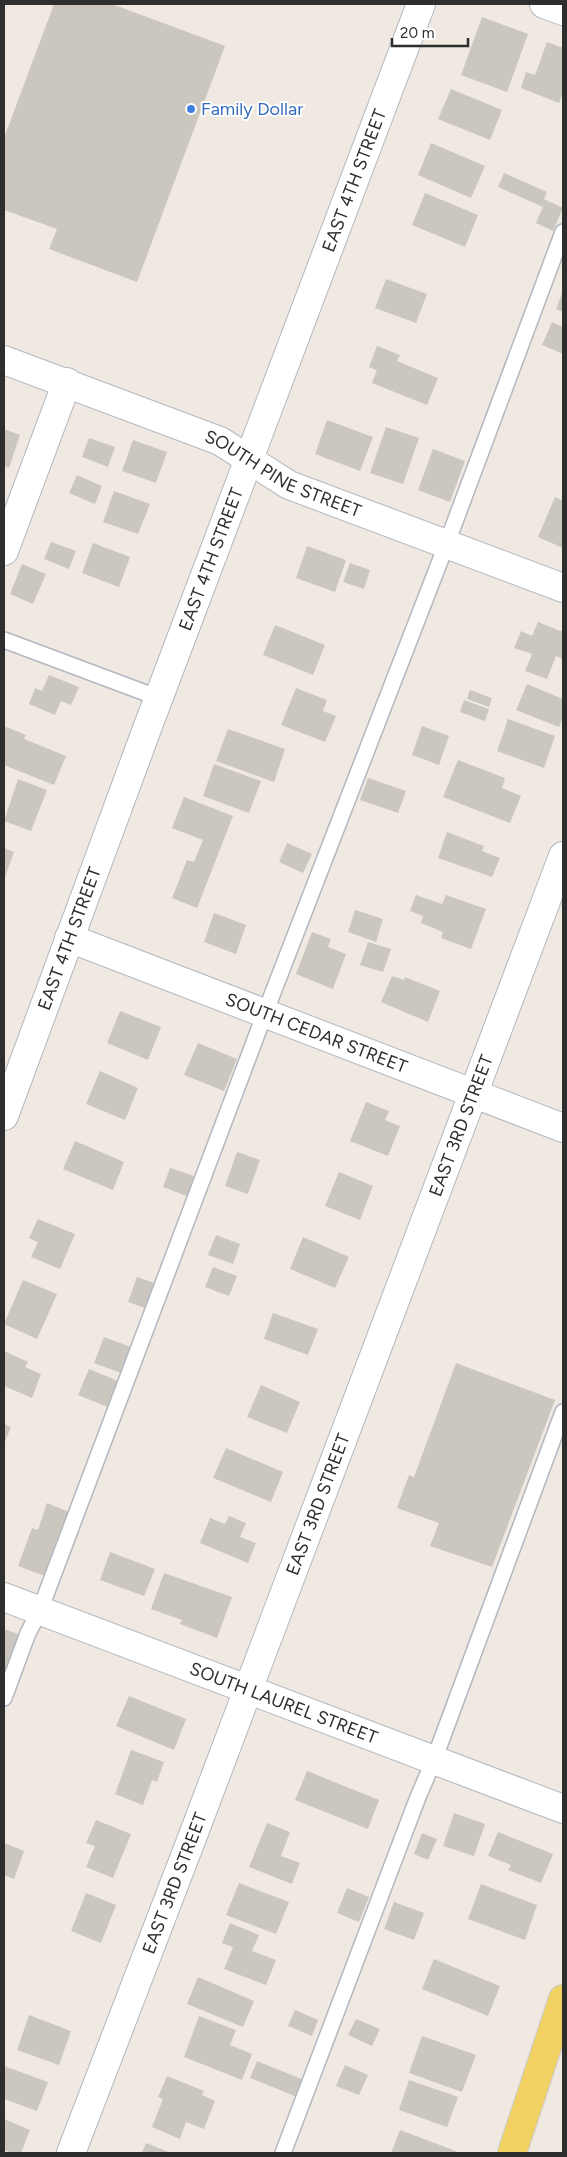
<svg xmlns="http://www.w3.org/2000/svg" width="567" height="2157" viewBox="0 0 567 2157" font-family="Figtree,sans-serif">
<rect width="100%" height="100%" fill="#efe9e1"/>
<g fill="#cbc7bf">
<path d="M54,4H112L225,46L137,282L49,249L57,229L4,210V138Z"/>
<path d="M482,17L528,34L507,92L461,75Z"/>
<path d="M547,42L563,48V92L559,103L521,88L526,72L535,75Z"/>
<path d="M451,89L502,110L490,140L438,119Z"/>
<path d="M431,143L485,166L471,198L418,175Z"/>
<path d="M504,173L547,192L544,199L563,208L553,231L536,223L543,207L498,187Z"/>
<path d="M425,193L478,215L465,247L412,225Z"/>
<path d="M386,279L427,294L416,323L375,308Z"/>
<path d="M563,291V312L556,309Z"/>
<path d="M552,322L563,327V354L542,345Z"/>
<path d="M377,346L400,355L397,361L438,378L427,405L372,383L377,370L369,367Z"/>
<path d="M327,420L373,437L360,471L315,454Z"/>
<path d="M386,427L419,438L403,484L370,473Z"/>
<path d="M4,429L20,435L9,468L4,466Z"/>
<path d="M89,438L115,447L108,467L82,457Z"/>
<path d="M133,440L167,452L156,483L122,471Z"/>
<path d="M433,449L465,461L450,502L418,490Z"/>
<path d="M77,475L102,486L95,504L69,493Z"/>
<path d="M114,491L150,504L138,534L103,522Z"/>
<path d="M555,497L563,501V548L538,537Z"/>
<path d="M51,542L76,551L69,569L44,559Z"/>
<path d="M93,543L130,557L119,587L82,573Z"/>
<path d="M307,546L346,560L335,592L296,578Z"/>
<path d="M350,563L370,570L364,589L343,582Z"/>
<path d="M22,564L46,574L33,604L10,594Z"/>
<path d="M538,622L563,632V659L556,656L547,679L525,671L532,654L514,648L521,631L532,636Z"/>
<path d="M275,625L325,645L313,675L263,655Z"/>
<path d="M49,675L79,687L71,705L61,701L55,715L29,704L35,688L42,691Z"/>
<path d="M527,684L563,699V717L559,727L516,710Z"/>
<path d="M296,688L327,700L323,711L336,716L325,742L281,725Z"/>
<path d="M470,690L492,698L489,707L467,699Z"/>
<path d="M464,700L489,709L485,721L460,712Z"/>
<path d="M508,719L555,736L544,768L497,751Z"/>
<path d="M4,726L26,735L24,739L66,756L54,785L4,765Z"/>
<path d="M422,726L449,736L439,765L412,755Z"/>
<path d="M228,729L285,749L274,782L216,761Z"/>
<path d="M458,760L505,778L502,788L521,796L510,823L443,797Z"/>
<path d="M214,764L261,781L249,813L203,796Z"/>
<path d="M368,778L406,791L398,813L360,800Z"/>
<path d="M18,779L47,790L31,831L4,821Z"/>
<path d="M184,797L233,816L197,908L172,898L187,860L194,862L203,840L172,828Z"/>
<path d="M447,832L484,846L482,851L500,858L492,877L438,858Z"/>
<path d="M287,843L312,854L303,873L279,862Z"/>
<path d="M4,848L14,852L4,880Z"/>
<path d="M416,895L442,904L446,895L486,909L471,949L441,938L443,932L421,923L423,916L410,911Z"/>
<path d="M355,910L383,919L376,942L348,932Z"/>
<path d="M214,913L246,925L236,954L204,942Z"/>
<path d="M312,932L331,939L328,947L346,954L333,989L296,974Z"/>
<path d="M368,942L391,949L383,972L360,965Z"/>
<path d="M392,976L404,980L405,977L440,991L428,1022L381,1002Z"/>
<path d="M120,1011L161,1027L148,1060L107,1043Z"/>
<path d="M198,1043L237,1059L224,1091L184,1075Z"/>
<path d="M100,1071L138,1088L125,1120L86,1104Z"/>
<path d="M366,1102L389,1111L385,1120L400,1126L388,1156L350,1141Z"/>
<path d="M75,1141L124,1162L113,1190L63,1169Z"/>
<path d="M237,1152L260,1160L248,1194L225,1186Z"/>
<path d="M170,1168L200,1178L192,1198L163,1187Z"/>
<path d="M339,1172L373,1186L360,1220L325,1206Z"/>
<path d="M38,1219L75,1234L60,1269L31,1257L38,1242L29,1238Z"/>
<path d="M216,1235L240,1244L233,1264L208,1255Z"/>
<path d="M303,1237L349,1257L335,1288L290,1269Z"/>
<path d="M213,1267L237,1276L229,1296L205,1287Z"/>
<path d="M137,1277L154,1283L145,1308L128,1302Z"/>
<path d="M23,1280L57,1294L37,1339L4,1324Z"/>
<path d="M273,1313L318,1329L308,1355L264,1339Z"/>
<path d="M104,1337L131,1347L121,1373L94,1363Z"/>
<path d="M4,1351L28,1362L25,1367L41,1374L32,1398L4,1386Z"/>
<path d="M456,1363L555,1400L492,1567L430,1546L439,1523L397,1508L409,1475L414,1477Z"/>
<path d="M89,1369L118,1381L108,1407L78,1395Z"/>
<path d="M261,1385L300,1402L287,1433L247,1417Z"/>
<path d="M4,1424L11,1427L4,1444Z"/>
<path d="M226,1448L283,1472L271,1502L213,1478Z"/>
<path d="M47,1503L69,1512L45,1576L18,1566L32,1528L38,1530Z"/>
<path d="M229,1516L246,1523L240,1537L256,1543L248,1563L200,1543L210,1518L225,1524Z"/>
<path d="M110,1552L155,1569L144,1596L100,1580Z"/>
<path d="M164,1573L232,1597L217,1638L180,1624L182,1620L151,1609Z"/>
<path d="M4,1629L21,1635L6,1675L4,1674Z"/>
<path d="M129,1696L186,1719L174,1750L116,1726Z"/>
<path d="M131,1750L164,1762L157,1782L152,1780L143,1805L115,1794Z"/>
<path d="M307,1771L379,1800L368,1829L295,1800Z"/>
<path d="M454,1813L485,1824L474,1856L443,1846Z"/>
<path d="M96,1820L131,1834L113,1878L86,1867L95,1846L86,1843Z"/>
<path d="M267,1823L290,1832L281,1856L300,1863L292,1884L249,1867Z"/>
<path d="M498,1832L553,1854L541,1883L508,1870L511,1865L488,1856Z"/>
<path d="M422,1833L437,1839L428,1860L414,1854Z"/>
<path d="M4,1843L24,1851L14,1879L4,1875Z"/>
<path d="M239,1883L289,1902L276,1934L226,1915Z"/>
<path d="M481,1884L537,1905L525,1940L468,1919Z"/>
<path d="M347,1888L369,1897L359,1922L337,1913Z"/>
<path d="M86,1893L116,1905L101,1943L71,1931Z"/>
<path d="M394,1902L424,1913L414,1940L384,1929Z"/>
<path d="M230,1923L259,1935L252,1951L276,1960L266,1985L224,1969L233,1947L222,1943Z"/>
<path d="M434,1959L500,1986L488,2016L422,1989Z"/>
<path d="M198,1977L254,2001L243,2027L187,2004Z"/>
<path d="M295,2010L318,2020L312,2036L288,2026Z"/>
<path d="M29,2015L71,2031L59,2065L17,2050Z"/>
<path d="M199,2016L236,2030L230,2045L252,2054L242,2080L184,2057Z"/>
<path d="M356,2019L380,2029L372,2046L348,2035Z"/>
<path d="M422,2036L476,2055L462,2092L409,2073Z"/>
<path d="M257,2061L304,2080L297,2097L250,2078Z"/>
<path d="M345,2065L368,2075L359,2095L336,2086Z"/>
<path d="M4,2066L48,2082L37,2111L4,2099Z"/>
<path d="M167,2076L204,2091L202,2095L215,2101L204,2129L186,2122L180,2139L152,2127L163,2099L158,2097Z"/>
<path d="M409,2080L458,2097L447,2127L399,2110Z"/>
<path d="M4,2119L30,2130L21,2153H12L4,2150Z"/>
<path d="M400,2130L456,2151L455,2153H391Z"/>
<path d="M146,2143L171,2153H142Z"/>
</g>
<g fill="none" stroke-linecap="round" stroke-linejoin="round">
<defs>
<g id="service">
<path d="M4,640L159,698"/>
<path d="M4,1698L28,1633L40,1610L265,1013L447,543L563,232"/>
<path d="M283,2153L418,1797L434,1760L563,1412"/>
</g>
<g id="minor">
<path d="M544,4L563,11"/>
<path id="s1" d="M4,360L220,441L289,485L563,588"/>
<path d="M4,551L67,382"/>
<path id="s2" d="M4,1597L563,1809"/>
<path id="s3" d="M71,2153L192,1838L563,856"/>
</g>
<g id="tertiary">
<path id="s4" d="M69,938L563,1128"/>
<path id="s5" d="M4,1116L148,726L421,4"/>
</g>
<path id="primary" d="M512,2153L563,1999"/>
</defs>
<use href="#service" stroke="#b4b7c1" stroke-width="18"/>
<use href="#minor" stroke="#b4b7c1" stroke-width="30"/>
<use href="#tertiary" stroke="#b4b7c1" stroke-width="30"/>
<use href="#primary" stroke="#c9c9c9" stroke-width="30"/>
<use href="#service" stroke="#fff" stroke-width="15"/>
<use href="#minor" stroke="#fff" stroke-width="28"/>
<use href="#tertiary" stroke="#fff" stroke-width="28"/>
<use href="#primary" stroke="#f2d163" stroke-width="28"/>
</g>
<circle fill="#3f7fe0" stroke="#fff" stroke-width="2" cx="191" cy="109" r="5"/>
<g text-anchor="middle" stroke-width="4" stroke-linejoin="round" paint-order="stroke">
<g font-size="18" fill="#366cbe" stroke="#fff" text-anchor="start">
<text x="201" y="115">Family Dollar</text>
</g>
<g font-size="18" fill="#2e2e2e" stroke="#fff">
<text dy="6" stroke="none"><textPath href="#s5" startOffset="999">EAST 4TH STREET</textPath></text>
<text dy="6" stroke="none"><textPath href="#s1" startOffset="302">SOUTH PINE STREET</textPath></text>
<text dy="6" stroke="none"><textPath href="#s5" startOffset="594">EAST 4TH STREET</textPath></text>
<text dy="6" stroke="none"><textPath href="#s5" startOffset="189">EAST 4TH STREET</textPath></text>
<text dy="6" stroke="none"><textPath href="#s4" startOffset="265">SOUTH CEDAR STREET</textPath></text>
<text dy="6" stroke="none"><textPath href="#s3" startOffset="1099">EAST 3RD STREET</textPath></text>
<text dy="6" stroke="none"><textPath href="#s3" startOffset="694">EAST 3RD STREET</textPath></text>
<text dy="6" stroke="none"><textPath href="#s2" startOffset="299">SOUTH LAUREL STREET</textPath></text>
<text dy="6" stroke="none"><textPath href="#s3" startOffset="289">EAST 3RD STREET</textPath></text>
</g>
</g>
<rect width="567" height="2157" fill="none" stroke="#2e2e2e" stroke-width="10"/>
<path d="M392 38v8h76v-8" fill="none" stroke="#2e2e2e" stroke-width="2.5"/>
<text x="400" y="38" font-size="15" fill="#2e2e2e" stroke="#ffffff" stroke-width="4" paint-order="stroke">20 m</text>
</svg>
